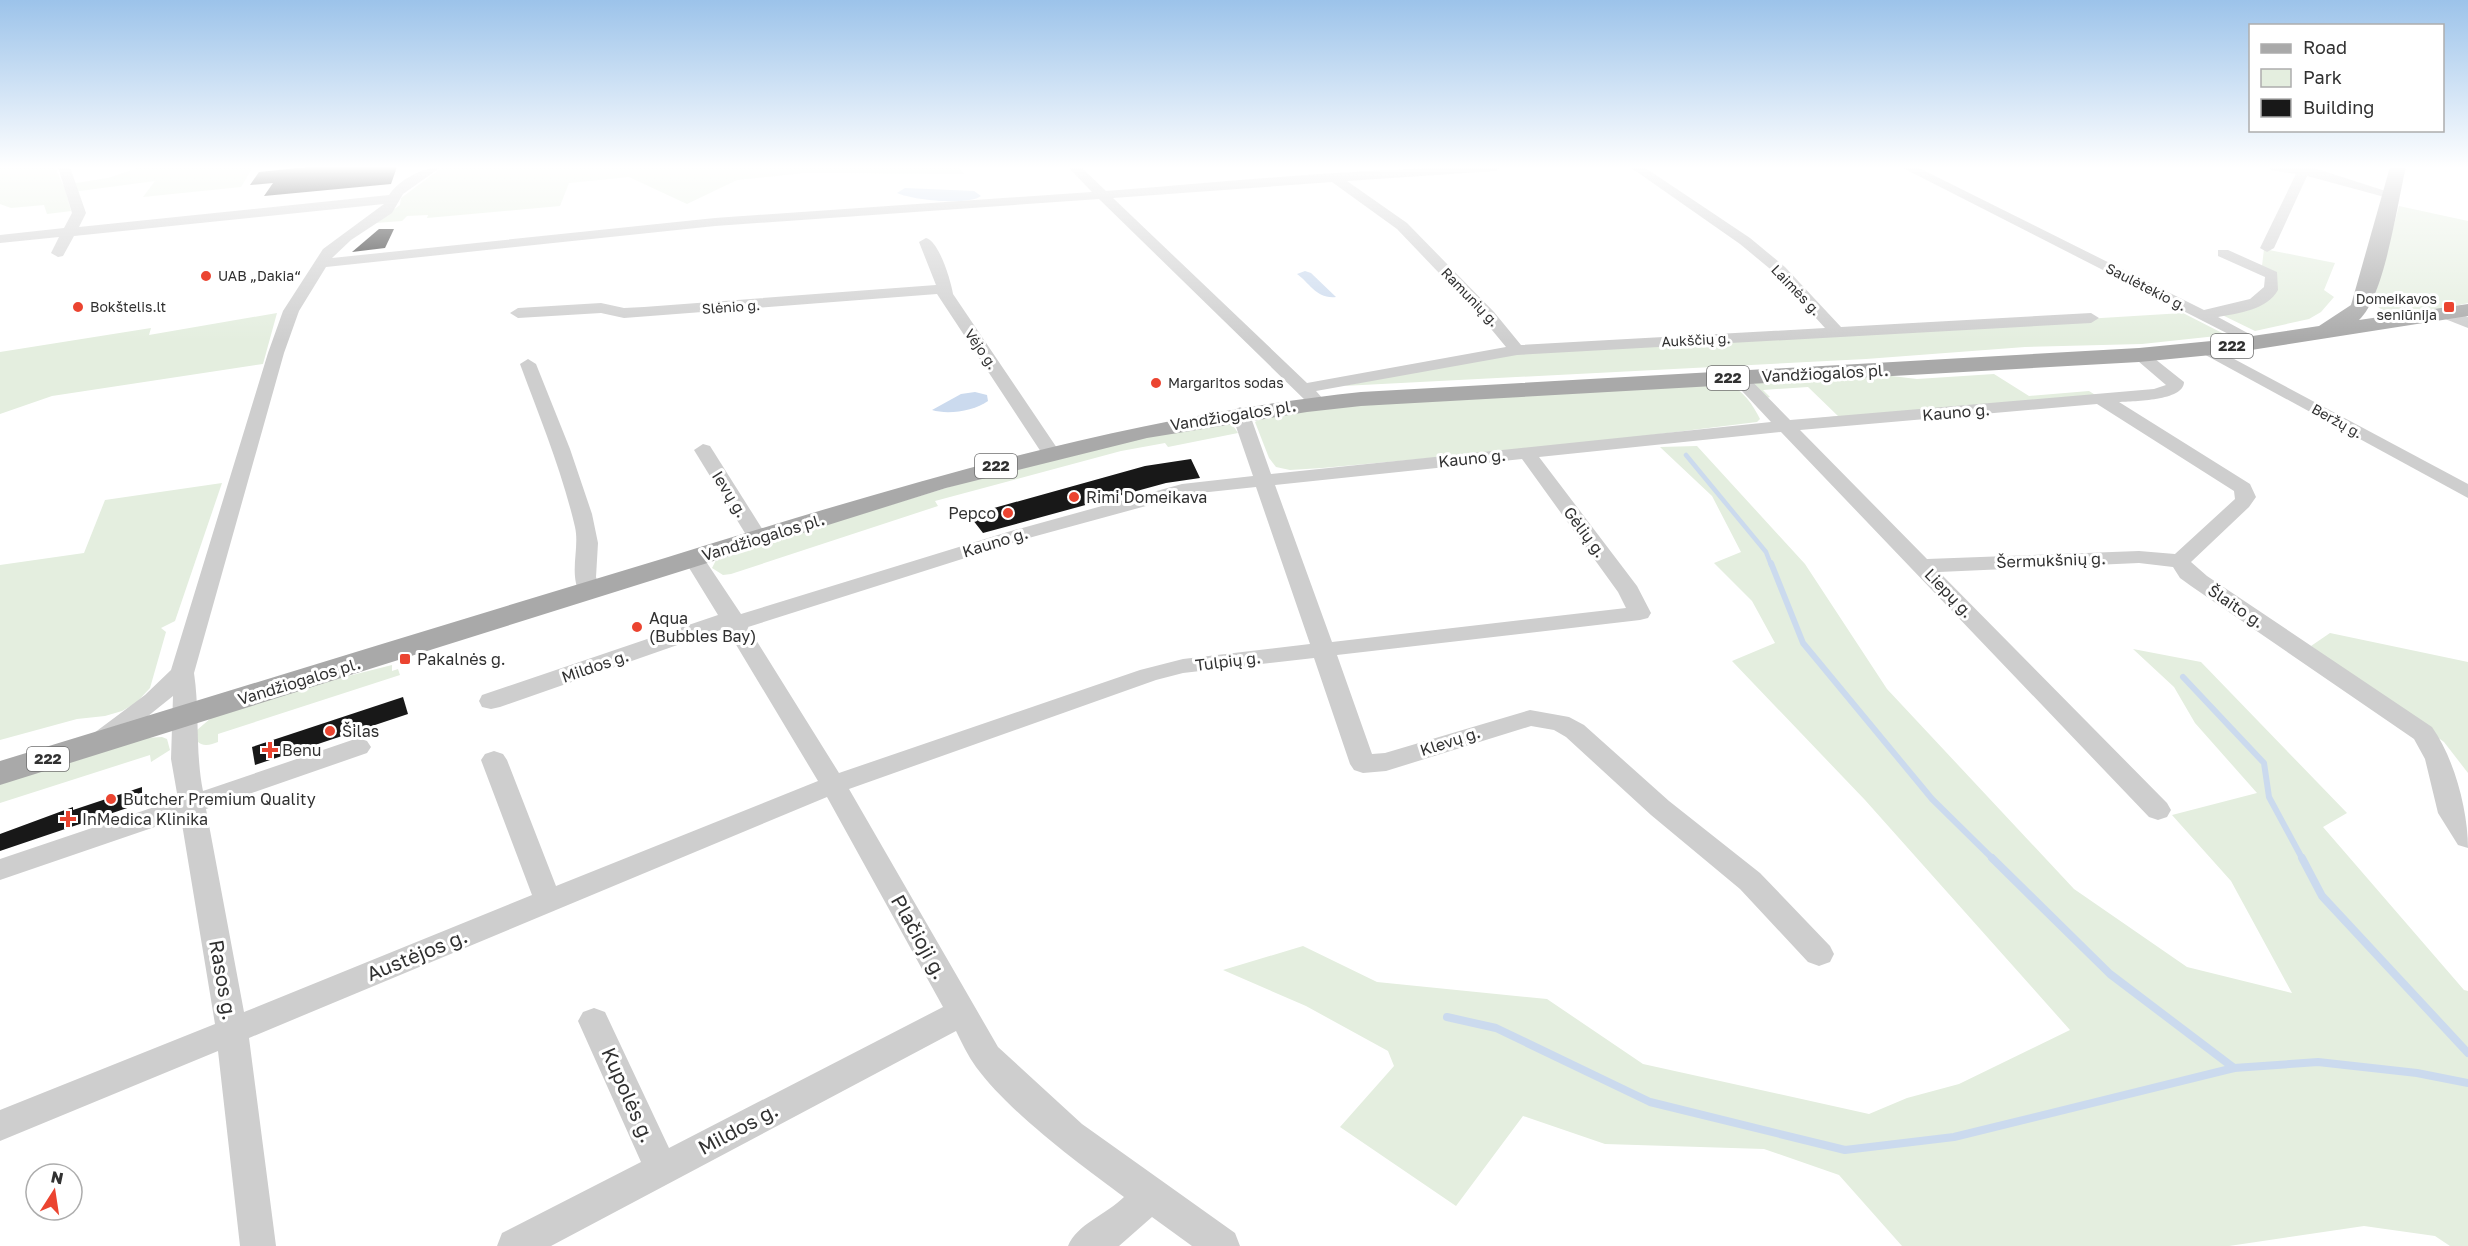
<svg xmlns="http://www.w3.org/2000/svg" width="2468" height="1246" viewBox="0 0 2468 1246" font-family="'Golos Text',sans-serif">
<rect width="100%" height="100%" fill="#fff"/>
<g fill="#e4eedf">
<path d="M0,167H55L63,185L108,178L141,167H253L241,187L143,197L155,181L72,192L66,193L71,211L47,214L44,205L11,208L0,204Z"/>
<path d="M443,167H958L964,174L805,173L737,180L687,204L629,177L569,183L560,206L427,218L428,215L407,216L402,221L375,223L400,205L401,198Z"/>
<path d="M2399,206L2468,221V303C2444,308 2391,326 2373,302Z"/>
<path d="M2264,249L2335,263L2324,290L2334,297L2321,312L2309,319L2255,331L2216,312L2238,307L2271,290L2262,266Z"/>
<path d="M277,313L263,364L52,396L0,414V352L151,328L149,335Z"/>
<path d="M2183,313L2226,335L2142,344L2025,347L1866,359L1343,386L1493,355Z"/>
<path d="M1994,374L2029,396L2089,391L2097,396L1793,421L1838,416L1808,387L1763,390L1770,397L1767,398L1753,382L1883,375L1917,379Z"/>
<path d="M1728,384C1743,390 1753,405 1760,419L1757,422L1562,446L1322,468L1290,470L1276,467L1269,458L1255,422L1263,417L1362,403Z"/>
<path d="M1232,424L1238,433L1168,447L1165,443L1121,451L935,501L938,506L731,574L723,575L712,568L717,558L972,480L1144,435Z"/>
<path d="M1697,446L1805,564L1887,689L2074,889L2187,967L2292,993L2231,881L2172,815L2257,793L2195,723L2174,687L2133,649L2201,662L2347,813L2323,827L2464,990L2468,991V1246H2450L2435,1236L2364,1226L2229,1246H1902L1839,1175L1764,1149L1605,1144L1523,1116L1456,1206L1340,1127L1394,1066L1388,1051L1306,1006L1223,970L1303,946L1377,982L1547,999L1643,1064L1869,1114L1907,1098L1959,1084L2070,1030L1865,800L1732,661L1775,643L1752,601L1714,563L1741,552L1712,496L1660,447Z"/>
<path d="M222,483L175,621L161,628L166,632L150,688L136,703L122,711L105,716L77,719L0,740V565L84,553L105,500Z"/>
<path d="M2330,633L2468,662V773L2444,742L2311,646Z"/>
<path d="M392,665V671L398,669L400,675L218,734V742C211,745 202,747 197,741V730L211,718L297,689Z"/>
<path d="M162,737L167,739L170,750L151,762L150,755L0,803V783L145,738Z"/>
</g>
<g fill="#cbdaee">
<path d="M905,188L974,191L981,196C968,206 912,200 897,193Z"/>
<path d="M1305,271L1311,273L1336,297C1316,299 1310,283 1297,274Z"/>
<path d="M975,392L987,395L988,401C974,411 948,415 932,410L961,394Z"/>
</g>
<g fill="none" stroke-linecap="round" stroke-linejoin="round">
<path stroke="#cbdaee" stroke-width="4.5" d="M1686,455L1766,552L1771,565"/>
<g stroke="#cbdaee" stroke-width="6">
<path d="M1771,563L1803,643L1932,799L1994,860"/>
<path d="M2183,677L2264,763L2269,797L2303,860"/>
</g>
<g stroke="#cbdaee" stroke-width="8">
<path d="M1992,858L2110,974L2234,1068"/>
<path d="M2302,858L2322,896L2468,1053"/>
<path d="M1447,1017L1496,1028L1650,1102L1845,1150L1954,1137L2234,1068L2318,1062L2417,1073L2468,1083"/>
</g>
</g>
<g fill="#181818">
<path d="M307,167H397L391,184L264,196L273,183L250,185L259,172Z"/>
<path d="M379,229H394L385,248L352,252Z"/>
<path d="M1191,459L1200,478L1166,483L983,533L969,515L1145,466Z"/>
<path d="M403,697L408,714L255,765L252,747Z"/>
<path d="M142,787V803L0,851V834L73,807V810Z"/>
</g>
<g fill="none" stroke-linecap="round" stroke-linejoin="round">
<g fill="#cecece" fill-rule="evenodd">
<path d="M58,167H70L86,213L79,227L389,195C399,180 423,167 441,167L403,194L392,213L351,240L332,258L715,218L1092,192L1068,167H1081L1106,191C1238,181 1369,167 1501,167L1495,171L1347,181L1407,223L1494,312L1521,345L1825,328L1775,273L1740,244L1630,167H1644L1750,238L1785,267L1841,327L2091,313L2099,318L2091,323L1517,355L1316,391L1323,399L1314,404L1308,403L1099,199L715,226L326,267L299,311L284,353L194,673C200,713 195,751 203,791L358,738L367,741L371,747L367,753L206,809L244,1012L532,895L481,760L485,754L494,751L503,754L507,760L556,886L818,781L726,628L500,707L491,709L482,707L479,701L482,695L718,615L683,558L687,554H701L741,614L1011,531L1182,484L1253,476L1231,412L1240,407L1249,412L1271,474L1771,422L1729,377L1738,372L1744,373L1790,420L2154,389L2166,385L2131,355L2139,350L2145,351L2184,382C2184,401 2134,401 2119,402L2250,484L2256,497L2249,507L2191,562L2207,576L2432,727C2454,758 2468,810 2468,848L2458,845L2438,813L2425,759L2414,739L2191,586L2180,578L2173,567L2139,563L1939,572L2167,803L2171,810L2167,817L2158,820L2149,817L1781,432L1539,457L1637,586L1651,613L1648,618L1640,620L1337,655L1372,754L1385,753L1530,710L1569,717L1584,725L1669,801L1760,873L1830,946L1834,954L1830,962L1819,966L1808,962L1740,889L1651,815L1566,737L1554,730L1531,726L1386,771L1363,773L1354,770L1350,764L1314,658L1183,673L1156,680L849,789L998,1047L1082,1124L1235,1233L1240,1246H1192L1152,1217L1119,1246H1068C1077,1224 1107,1214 1124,1197C1078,1163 1010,1113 976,1067C968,1056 962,1043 956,1031L551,1246H497L502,1233L641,1162L578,1021L583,1012L594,1008L605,1012L669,1148L943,1007L827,797L249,1038L276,1246H240L218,1051L0,1141V1110L215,1024L181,818L0,880V859L178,799L171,759L173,696L112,745L103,747L94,745L90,739L94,733L145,695L171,670L268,353L283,311L323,249L384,204L74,236L63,256L58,257L51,253L59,237L0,243V235L64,228L72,213ZM1332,182L1397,229L1482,318L1506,347L1307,383L1113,198ZM2097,404L2234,491L2235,499L2175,554L2139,551L1927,559L1800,430ZM1522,459L1618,592L1626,608L1332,642L1275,485ZM1256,487L1310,644L1183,659L1140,670L839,773L748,627L1025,539L1190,494Z"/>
<path d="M1901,167H1917L2204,310L2250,299L2264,287L2265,277L2218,256V250H2228L2277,272L2278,290C2267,310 2239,313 2218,317L2266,343L2258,348L2252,346Z"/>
<path d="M2269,167H2311L2398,195L2392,199L2307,176L2274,248L2267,252L2260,248L2296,174L2271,170Z"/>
<path d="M926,238C939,241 951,281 953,294L1059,451L1057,455H1043L937,294L624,318L601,313L518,318L510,313L518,308L601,303L624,308L644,307L936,285L919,242Z"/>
<path d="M2446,309L2468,317V328L2440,317L2438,314Z"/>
<path d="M2206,344L2468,484V498L2200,352L2198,349Z"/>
<path d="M528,359L536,364L570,449L592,514L598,543L596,577L600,590L597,595H581C568,575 580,549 575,527C562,471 540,418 520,364Z"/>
<path d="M703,444L710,446L768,538L765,542H751L748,538L694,450Z"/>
</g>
<path fill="#a9a9a9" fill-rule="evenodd" d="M2390,167H2406C2397,204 2385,296 2359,320L2468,304V316L2232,353L2139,362L1361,406L1307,412L1147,438L946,488L0,785V761C222,693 443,625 665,558C899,486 1116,418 1361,392L2139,348L2232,339L2319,326L2351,305Z"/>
</g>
<linearGradient id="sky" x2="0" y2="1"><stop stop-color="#9cc3ea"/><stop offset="0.49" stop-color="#fff"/><stop offset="1" stop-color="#fff" stop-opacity="0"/></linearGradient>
<rect width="2468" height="341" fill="url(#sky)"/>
<g fill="#eb4430" stroke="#fff" stroke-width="2">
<circle cx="206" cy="276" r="6"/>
<circle cx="78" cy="307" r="6"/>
<rect x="2443" y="301" width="12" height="12" rx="3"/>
<circle cx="1156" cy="383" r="6"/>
<circle cx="1074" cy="497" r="6"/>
<circle cx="1008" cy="513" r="6"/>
<circle cx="637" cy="627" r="6"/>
<rect x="399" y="653" width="12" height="12" rx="3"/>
<circle cx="330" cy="731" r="6"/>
<path d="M267 741h6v6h6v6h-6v6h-6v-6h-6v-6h6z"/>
<circle cx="111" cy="799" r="6"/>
<path d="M65 810h6v6h6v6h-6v6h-6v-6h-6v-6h6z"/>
</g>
<g text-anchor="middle" stroke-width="6" stroke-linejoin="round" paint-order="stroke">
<g font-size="14" fill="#313131" stroke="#fff" text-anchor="start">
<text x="218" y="281">UAB „Dakia“</text>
<text x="2437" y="304" text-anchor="end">Domeikavos<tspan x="2437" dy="16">seniūnija</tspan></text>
<text x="90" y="312">Bokštelis.lt</text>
<text x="1168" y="388">Margaritos sodas</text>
</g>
<g font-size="14" fill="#313131" stroke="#fff">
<text transform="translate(2146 287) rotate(27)" y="5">Saulėtekio g.</text>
<text transform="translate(1796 290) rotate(46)" y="5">Laimės g.</text>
<text transform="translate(1470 297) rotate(46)" y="5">Ramunių g.</text>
<text transform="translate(731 307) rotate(-4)" y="5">Slėnio g.</text>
<text transform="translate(1696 340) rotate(-3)" y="5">Aukščių g.</text>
<text transform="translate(981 349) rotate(55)" y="5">Vėjo g.</text>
<text transform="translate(2337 421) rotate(29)" y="5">Beržų g.</text>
</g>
<g fill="#fff" stroke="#6f6f6f" stroke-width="1.5">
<rect x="2211" y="334" width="42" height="24" rx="4.5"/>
<rect x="1707" y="366" width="42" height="24" rx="4.5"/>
<rect x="975" y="454" width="42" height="24" rx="4.5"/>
<rect x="27" y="747" width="42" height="24" rx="4.5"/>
</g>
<g font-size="15" font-weight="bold" fill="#313131">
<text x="2232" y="351">222</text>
<text x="1728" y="383">222</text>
<text x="996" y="471">222</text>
<text x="48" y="764">222</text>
</g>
<g font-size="16" fill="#313131" stroke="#fff">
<text transform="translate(1825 373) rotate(-3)" y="6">Vandžiogalos pl.</text>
<text transform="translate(1956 412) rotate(-5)" y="6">Kauno g.</text>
<text transform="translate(1233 415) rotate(-9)" y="6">Vandžiogalos pl.</text>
<text transform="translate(1472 458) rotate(-6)" y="6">Kauno g.</text>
<text transform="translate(730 494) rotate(58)" y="6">Ievų g.</text>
<text transform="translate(1585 532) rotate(53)" y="6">Gėlių g.</text>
<text transform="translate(763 537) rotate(-17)" y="6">Vandžiogalos pl.</text>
<text transform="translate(995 542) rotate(-17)" y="6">Kauno g.</text>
<text transform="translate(2051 560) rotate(-2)" y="6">Šermukšnių g.</text>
<text transform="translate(1949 593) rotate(46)" y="6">Liepų g.</text>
<text transform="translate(2236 606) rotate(34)" y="6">Šlaito g.</text>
<text transform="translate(1228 661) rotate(-7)" y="6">Tulpių g.</text>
<text transform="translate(595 666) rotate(-19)" y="6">Mildos g.</text>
<text transform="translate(299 681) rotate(-17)" y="6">Vandžiogalos pl.</text>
<text transform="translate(1450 741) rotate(-18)" y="6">Klevų g.</text>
</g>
<g font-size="16" fill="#313131" stroke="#fff" text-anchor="start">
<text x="1086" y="503">Rimi Domeikava</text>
<text x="996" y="519" text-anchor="end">Pepco</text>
<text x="649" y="624">Aqua<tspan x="649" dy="18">(Bubbles Bay)</tspan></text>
<text x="417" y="665">Pakalnės g.</text>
<text x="342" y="737">Šilas</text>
<text x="282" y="756">Benu</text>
<text x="123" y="805">Butcher Premium Quality</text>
<text x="82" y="825">InMedica Klinika</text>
</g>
<g font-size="20" fill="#313131" stroke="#fff">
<text transform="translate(919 937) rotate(61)" y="7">Plačioji g.</text>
<text transform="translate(417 955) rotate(-22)" y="7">Austėjos g.</text>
<text transform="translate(223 980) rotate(80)" y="7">Rasos g.</text>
<text transform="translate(628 1095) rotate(66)" y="7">Kupolės g.</text>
<text transform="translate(738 1129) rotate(-28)" y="7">Mildos g.</text>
</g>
</g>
<rect x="2249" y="24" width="195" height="108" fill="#ffffff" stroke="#adadad" stroke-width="1.5"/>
<rect x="2261" y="44" width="30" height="9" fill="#a9a9a9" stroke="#adadad" stroke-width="1.5"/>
<text x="2303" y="54" font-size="18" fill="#313131">Road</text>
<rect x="2261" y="69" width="30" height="18" fill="#e4eedf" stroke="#adadad" stroke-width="1.5"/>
<text x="2303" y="84" font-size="18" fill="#313131">Park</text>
<rect x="2261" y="99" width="30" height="18" fill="#181818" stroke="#adadad" stroke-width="1.5"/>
<text x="2303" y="114" font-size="18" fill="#313131">Building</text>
<g transform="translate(54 1192) rotate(12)"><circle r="28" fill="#ffffff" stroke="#adadad" stroke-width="1.5"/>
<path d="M0-4.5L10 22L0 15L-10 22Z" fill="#eb4430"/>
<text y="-9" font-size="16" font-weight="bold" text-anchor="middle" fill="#313131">N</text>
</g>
</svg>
